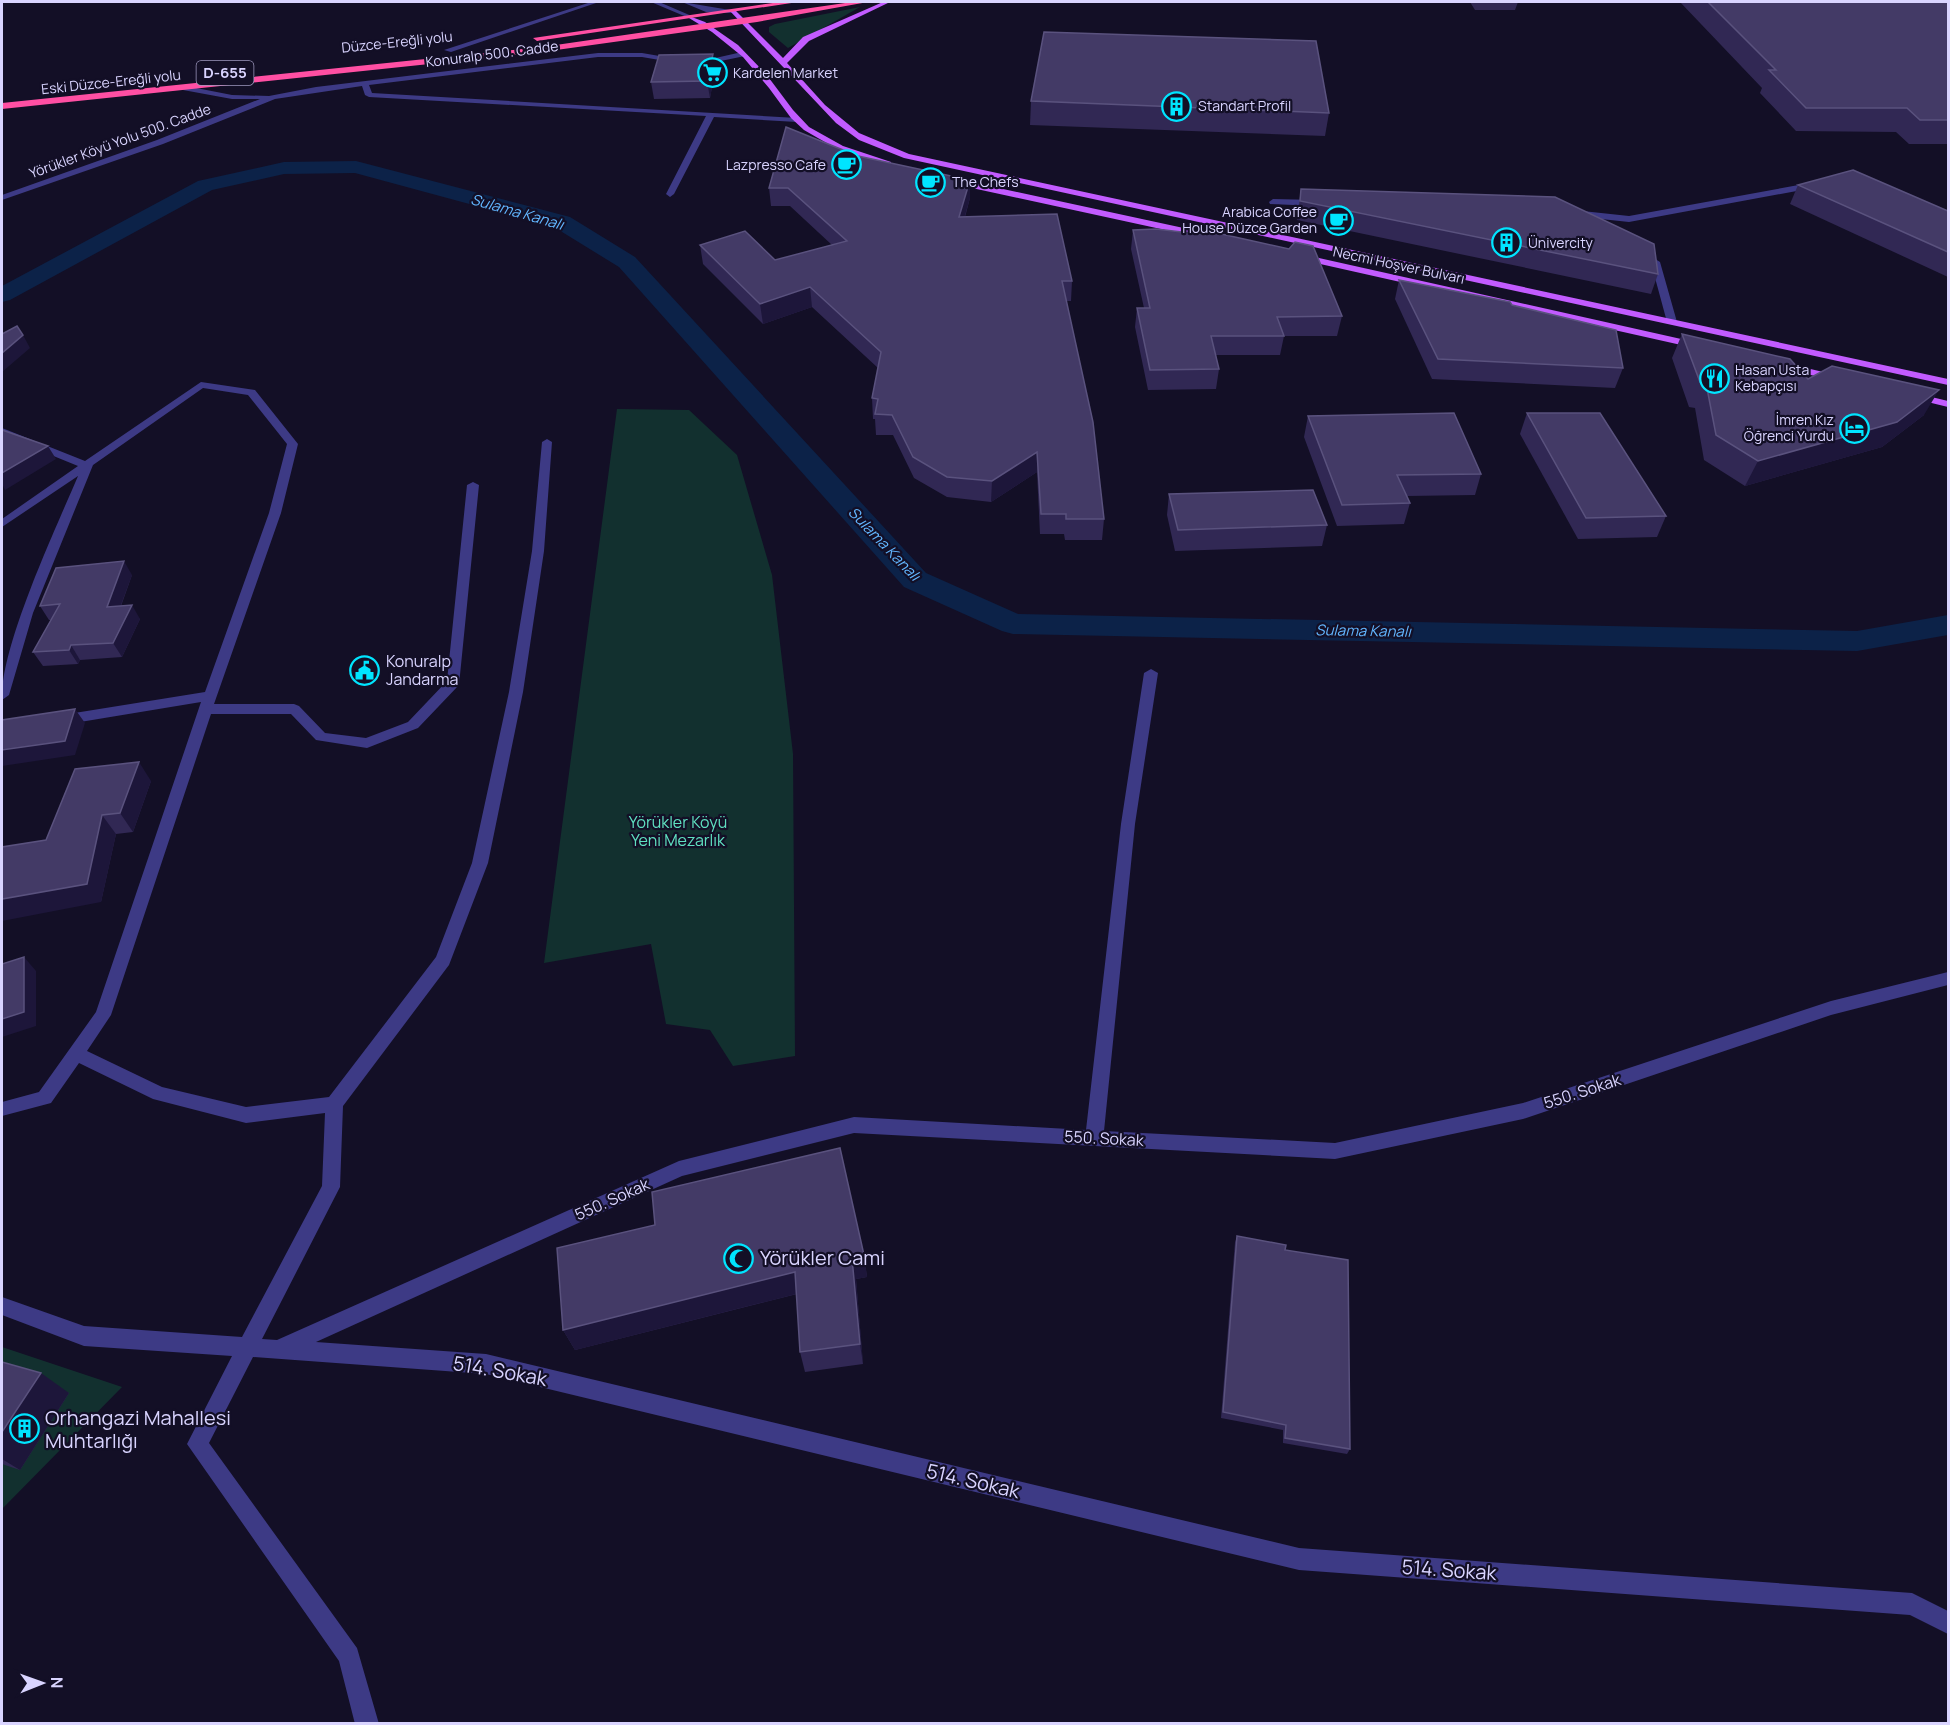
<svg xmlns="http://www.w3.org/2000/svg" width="1950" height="1725" viewBox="0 0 1950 1725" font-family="Manrope,sans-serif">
<rect width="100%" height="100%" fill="#130f26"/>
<g fill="#12302f">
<path d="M860,7L788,48L769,32V27L775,24Z"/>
<path d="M617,409L689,410L737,455L772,575L793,754L795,1056L733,1066L710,1030L666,1024L651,944L544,963Z"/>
<path d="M2,1347L122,1387L2,1509Z"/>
</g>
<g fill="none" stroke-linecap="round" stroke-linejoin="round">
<path fill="#0c2248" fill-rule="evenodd" d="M356,161L570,217L635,257L926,573L1018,614L1857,631L1948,615V635L1857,651L1013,634L1002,631L904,587L619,267L554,227L355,173L284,174L212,190L10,300L2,302V286L198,181L284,162Z"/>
<g fill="#3d3a85" fill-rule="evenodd">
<path d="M591,2H599L451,52L444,50Z"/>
<path d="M651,2H659L694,17L689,18Z"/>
<path d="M682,2L736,11L733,13L706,12Z"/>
<path d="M742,52L745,56L711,63H677L642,57H598L369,85L372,93L797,118L801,120L797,122L714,117L674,194L670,197L666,194L706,116L369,97L365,95L362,86L275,99L163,144L2,200V195L157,140L260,99H232L183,90L186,86L232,95L269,96L316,87L598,53H642L677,59H711Z"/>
<path d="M1815,182L1819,185L1818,187L1629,222L1573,216L1569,213L1573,210L1629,216Z"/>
<path d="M1273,199L1318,200L1322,203L1318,206L1270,204L1269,202Z"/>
<path d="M1646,257H1652L1660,262L1677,322L1675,324L1667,322L1651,263L1646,261Z"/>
<path d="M201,382L255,390L298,444L281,513L214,704H294L299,706L325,733L366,738L408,722L447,681L467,485L473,482L479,485L459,685L418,728L367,748L316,740L291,714H211L111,1015L87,1051L162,1087L246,1107L329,1097L436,957L472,863L509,692L532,551L542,442L547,439L552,442L544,551L523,692L488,863L449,965L343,1106L340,1187L262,1339L277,1340L679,1161L854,1117L1086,1130L1121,824L1144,673L1151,669L1158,673L1135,824L1104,1131L1335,1143L1523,1103L1831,1001L1948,972V985L1831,1015L1523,1119L1335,1159L854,1133L682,1176L316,1342L486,1354L1299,1548L1912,1593L1948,1611V1634L1910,1615L1299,1570L486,1374L253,1357L209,1443L357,1648L379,1724H355L339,1661L187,1444L232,1356L84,1346L2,1315V1297L84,1326L242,1337L322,1186L325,1113L246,1123L153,1099L79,1063L51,1103L2,1116V1102L39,1092L96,1012L201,702L62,725L55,720L62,715L205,692L269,513L287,444L248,395L203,388L93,465L33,613L9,695L2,700C0,647 56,528 78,476L2,527V519L78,466L2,435V428L85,461Z"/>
</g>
<g fill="#c25bff" fill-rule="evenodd">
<path d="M883,2H890L809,41L787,63L825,105L859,133L909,154L1948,379V385L904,158L859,140L836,123L730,11L735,10L783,58L803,37Z"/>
<path d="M689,16L705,22L738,45L766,74L793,110L809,127L843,146L891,162V166L837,149L804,130L791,118L769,88L743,57L712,32L689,18Z"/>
<path d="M952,178L1216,235L1220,238L1216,241L949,183V179Z"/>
<path d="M1301,254L1699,343L1704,346L1699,349L1298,259L1296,257Z"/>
<path d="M1781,362L1840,376L1841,378L1836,381L1777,367L1776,365Z"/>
<path d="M1915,393L1948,401V407L1911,398L1910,396Z"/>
</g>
<g fill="#ff4fa3" fill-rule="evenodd">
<path d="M780,2H798L537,41L533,38Z"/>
<path d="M852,2H868L757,22L542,52L2,109V103L542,47Z"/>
</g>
</g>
<g fill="#312854">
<path d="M373,2H573L572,3H373Z"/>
<path d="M1470,2H1518L1515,10H1475Z"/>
<path d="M1680,2H1948V144H1909L1896,132L1796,131L1760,93L1762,88Z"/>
<path d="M715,71L710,98L654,99L651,82Z"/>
<path d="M1031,101L1329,113L1325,136L1030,125Z"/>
<path d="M858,156L970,198L965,217L1072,281L1071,301H1066L1104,519L1102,540H1065L1064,534H1040L1037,472L991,502L947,497L914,478L893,435H876L875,419H873L872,398L878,368L812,307L763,324L703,264L700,245L775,260L832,245L790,206H771L769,188Z"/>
<path d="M1798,185L1948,211V277L1790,204Z"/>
<path d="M1301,189L1658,274L1651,294L1297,220Z"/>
<path d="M1199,229L1342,316L1337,336H1284L1280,355H1216L1219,369L1216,389L1148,390L1135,327L1137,308H1144L1131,249L1133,230L1198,234Z"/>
<path d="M1399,280L1512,305L1623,368L1615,388L1432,379L1395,299Z"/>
<path d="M1682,334L1808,379L1924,415L1882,447L1745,486L1704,460L1695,408L1689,407L1672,358Z"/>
<path d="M1527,413L1666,516L1657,537L1578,539L1520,434Z"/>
<path d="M1308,416L1481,474L1475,495L1407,496L1410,503L1404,524L1337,526L1304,437Z"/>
<path d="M1169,494L1327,525L1322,546L1175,551L1167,515Z"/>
<path d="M132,575L121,606L140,619L122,657L80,660L78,664L43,666L33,652L51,620H49L40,606Z"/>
<path d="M151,781L133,832L116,834L101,902L46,840Z"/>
<path d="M1237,1236L1285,1250L1350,1449L1347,1454L1283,1443V1430L1221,1418L1235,1242Z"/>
<path d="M864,1255L867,1277L856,1279L863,1364L805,1372L800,1352L797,1294L575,1350L563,1330Z"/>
<path d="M2,1362L69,1393L20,1470L2,1464Z"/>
</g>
<g fill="#1d163a">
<path d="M713,54L715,71L710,98L707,81Z"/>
<path d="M970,180V198L959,236V217Z"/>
<path d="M810,287L812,307L763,324L760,304Z"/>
<path d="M23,335L30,348L2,372V353Z"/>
<path d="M1939,390L1924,415L1882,447L1745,486L1758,461Z"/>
<path d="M48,446L56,459L5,490L2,484V473Z"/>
<path d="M1037,452V472L991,502L992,481Z"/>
<path d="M124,561L132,575L115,621L107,607Z"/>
<path d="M132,605L140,619L122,657L113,643Z"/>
<path d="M71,645L80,660L78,664L69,650Z"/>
<path d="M75,709L85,723L75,755L2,766V750Z"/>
<path d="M139,762L151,781L133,832L120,813Z"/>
<path d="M102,815L116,834L101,902L2,921V899Z"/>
<path d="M24,957L36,971V1026L2,1037V1019Z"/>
<path d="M864,1255L867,1277L856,1279L863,1364L860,1344L852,1258Z"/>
<path d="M795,1272L800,1293L575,1350L563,1330Z"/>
<path d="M41,1373L69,1393L20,1470L2,1459V1432Z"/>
</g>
<g fill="#433a66" stroke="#5a527e" stroke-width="1.5">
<path d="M1708,2H1948V120H1920L1907,108H1806L1769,70H1776Z"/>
<path d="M1044,32L1316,41L1329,113L1031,101Z"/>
<path d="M713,54L707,81L651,82L659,55Z"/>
<path d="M786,127L858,156L970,180L959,217L1057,214L1072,281H1062L1093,422L1104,519H1066V514H1041L1037,452L992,481L947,477L913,457L892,415L875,414L878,399L872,398L881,352L810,287L760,304L700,245L745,231L775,260L847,241L788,188H769Z"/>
<path d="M1853,170L1948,211V252L1798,185Z"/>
<path d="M1301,189L1555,197L1654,244L1658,274L1300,201Z"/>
<path d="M1156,229L1199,234V229L1289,249L1295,242L1313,246L1342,316L1277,317L1284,336H1211L1219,369L1150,370L1137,308H1150L1133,230Z"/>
<path d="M1399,280L1510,302L1512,305L1616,330L1623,368L1438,359Z"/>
<path d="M17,326L23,335L2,353V334Z"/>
<path d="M1682,334L1790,359L1808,379L1832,366L1939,390L1897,422L1758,461L1716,435L1706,383L1700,382Z"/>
<path d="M1454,413L1481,474L1397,475L1410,503L1342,505L1308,416Z"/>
<path d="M1527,413H1600L1666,516L1586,518Z"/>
<path d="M2,430L48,446L2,473Z"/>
<path d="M1313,490L1327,525L1178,530L1169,494Z"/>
<path d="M124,561L107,607L132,605L113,643L71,645L69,650L33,652L60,604L40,606L56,568Z"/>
<path d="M75,709L65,741L2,750V720Z"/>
<path d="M139,762L120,813L102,815L87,884L2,899V847L46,840L75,769Z"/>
<path d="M24,957V1012L2,1019V964Z"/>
<path d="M840,1148L864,1255L852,1258L860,1344L800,1352L795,1272L563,1330L557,1248L655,1225L652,1192Z"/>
<path d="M1237,1236L1286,1245L1285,1250L1348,1260L1350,1449L1285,1438L1286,1425L1223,1412Z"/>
<path d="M2,1362L41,1373L2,1432Z"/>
</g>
<defs>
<symbol id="supermarket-ring" viewBox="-11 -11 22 22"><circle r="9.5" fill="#130f26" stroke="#00e5ff" stroke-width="1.5"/><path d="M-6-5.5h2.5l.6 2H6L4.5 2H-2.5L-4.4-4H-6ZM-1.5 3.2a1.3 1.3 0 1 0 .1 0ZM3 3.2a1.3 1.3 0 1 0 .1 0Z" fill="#00e5ff"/></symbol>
<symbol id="building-ring" viewBox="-11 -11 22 22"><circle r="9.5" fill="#130f26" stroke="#00e5ff" stroke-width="1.5"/><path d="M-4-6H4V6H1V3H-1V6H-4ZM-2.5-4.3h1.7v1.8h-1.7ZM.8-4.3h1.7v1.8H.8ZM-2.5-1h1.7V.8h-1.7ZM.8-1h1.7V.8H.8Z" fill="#00e5ff"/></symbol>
<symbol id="cafe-ring" viewBox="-11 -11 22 22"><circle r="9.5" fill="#130f26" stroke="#00e5ff" stroke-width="1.5"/><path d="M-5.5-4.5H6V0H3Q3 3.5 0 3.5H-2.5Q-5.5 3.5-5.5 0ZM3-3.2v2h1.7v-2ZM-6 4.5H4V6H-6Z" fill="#00e5ff"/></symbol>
<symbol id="restaurant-ring" viewBox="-11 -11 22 22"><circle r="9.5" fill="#130f26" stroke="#00e5ff" stroke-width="1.5"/><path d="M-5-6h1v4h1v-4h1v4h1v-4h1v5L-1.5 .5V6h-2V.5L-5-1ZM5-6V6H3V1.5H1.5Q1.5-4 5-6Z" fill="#00e5ff"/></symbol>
<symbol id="hotel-ring" viewBox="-11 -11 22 22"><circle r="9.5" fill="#130f26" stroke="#00e5ff" stroke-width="1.5"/><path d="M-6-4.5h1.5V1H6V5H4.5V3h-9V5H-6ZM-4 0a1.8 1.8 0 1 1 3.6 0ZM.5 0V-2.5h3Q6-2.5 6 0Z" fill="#00e5ff"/></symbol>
<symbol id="civic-ring" viewBox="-11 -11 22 22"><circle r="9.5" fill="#130f26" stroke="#00e5ff" stroke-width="1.5"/><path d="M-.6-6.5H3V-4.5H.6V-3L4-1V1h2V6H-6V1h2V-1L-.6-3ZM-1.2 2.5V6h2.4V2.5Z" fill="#00e5ff"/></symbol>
<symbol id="mosque-ring" viewBox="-11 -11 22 22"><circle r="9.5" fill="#130f26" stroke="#00e5ff" stroke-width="1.5"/><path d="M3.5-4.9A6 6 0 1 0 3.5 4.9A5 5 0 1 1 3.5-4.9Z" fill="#00e5ff"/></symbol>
</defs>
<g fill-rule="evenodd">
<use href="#supermarket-ring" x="696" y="56" width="33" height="33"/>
<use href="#building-ring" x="1160" y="90" width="33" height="33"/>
<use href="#cafe-ring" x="830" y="148" width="33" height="33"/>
<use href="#cafe-ring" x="914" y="166" width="33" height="33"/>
<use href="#cafe-ring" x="1322" y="204" width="33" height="33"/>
<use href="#building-ring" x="1490" y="226" width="33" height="33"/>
<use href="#restaurant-ring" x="1698" y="362" width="33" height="33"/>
<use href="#hotel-ring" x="1838" y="412" width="33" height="33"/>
<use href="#civic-ring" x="348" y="654" width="33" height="33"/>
<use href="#mosque-ring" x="722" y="1242" width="33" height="33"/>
<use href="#building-ring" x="8" y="1412" width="33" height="33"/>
</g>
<g text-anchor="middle" stroke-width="4.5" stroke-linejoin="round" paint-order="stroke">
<g font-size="14" fill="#d9d4ff" stroke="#130f26">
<text transform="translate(397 42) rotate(-6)" y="5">Düzce-Ereğli yolu</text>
<text transform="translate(492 54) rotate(-7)" y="5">Konuralp 500. Cadde</text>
<text transform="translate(111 82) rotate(-6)" y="5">Eski Düzce-Ereğli yolu</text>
<text transform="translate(120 141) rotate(-20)" y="5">Yörükler Köyü Yolu 500. Cadde</text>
<text transform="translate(1399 265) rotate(12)" y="5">Necmi Hoşver Bulvarı</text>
</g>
<g font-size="14" fill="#d9d4ff" stroke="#130f26" text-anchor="start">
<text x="733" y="78">Kardelen Market</text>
<text x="1198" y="111">Standart Profil</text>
<text x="826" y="170" text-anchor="end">Lazpresso Cafe</text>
<text x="952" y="187">The Chefs</text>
<text x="1317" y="217" text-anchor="end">Arabica Coffee<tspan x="1317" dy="16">House Düzce Garden</tspan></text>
<text x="1528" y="248">Ünivercity</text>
<text x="1735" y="375">Hasan Usta<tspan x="1735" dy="16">Kebapçısı</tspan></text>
<text x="1834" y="425" text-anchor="end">İmren Kız<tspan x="1834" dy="16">Öğrenci Yurdu</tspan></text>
</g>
<rect fill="#130f26" stroke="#9e99be" stroke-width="1.5" x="196.5" y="61" width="57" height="24" rx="4.5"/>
<g font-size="15" font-weight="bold" fill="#d9d4ff">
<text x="225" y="78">D-655</text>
</g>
<g font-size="15" font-style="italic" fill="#62b6ff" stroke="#130f26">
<text transform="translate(517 212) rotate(16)" y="5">Sulama Kanalı</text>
<text transform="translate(884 544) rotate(46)" y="5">Sulama Kanalı</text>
<text transform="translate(1363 631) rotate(1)" y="5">Sulama Kanalı</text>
</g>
<g font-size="16" fill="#d9d4ff" stroke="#130f26" text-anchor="start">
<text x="386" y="667">Konuralp<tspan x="386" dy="18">Jandarma</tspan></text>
</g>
<g font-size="16" fill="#5fe0c0" stroke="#130f26">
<text x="678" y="828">Yörükler Köyü<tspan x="678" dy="18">Yeni Mezarlık</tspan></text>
</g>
<g font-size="16" fill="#d9d4ff" stroke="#130f26">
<text transform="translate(1582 1091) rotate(-18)" y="6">550. Sokak</text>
<text transform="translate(1104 1138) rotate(3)" y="6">550. Sokak</text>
<text transform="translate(612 1199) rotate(-24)" y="6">550. Sokak</text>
</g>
<g font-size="20" fill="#d9d4ff" stroke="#130f26" text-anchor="start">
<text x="760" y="1265">Yörükler Cami</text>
<text x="45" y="1425">Orhangazi Mahallesi<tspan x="45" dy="23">Muhtarlığı</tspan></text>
</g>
<g font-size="20" fill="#d9d4ff" stroke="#130f26">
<text transform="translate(500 1371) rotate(10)" y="7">514. Sokak</text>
<text transform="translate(973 1481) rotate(13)" y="7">514. Sokak</text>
<text transform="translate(1449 1570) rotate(4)" y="7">514. Sokak</text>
</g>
</g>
<rect width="1950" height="1725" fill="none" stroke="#d9d4ff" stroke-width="6"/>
<g transform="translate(42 1683) rotate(89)" stroke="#130f26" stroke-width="4.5" paint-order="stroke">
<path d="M0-4.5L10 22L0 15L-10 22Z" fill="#d9d4ff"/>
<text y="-9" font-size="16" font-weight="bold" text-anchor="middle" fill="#d9d4ff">N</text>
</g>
</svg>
